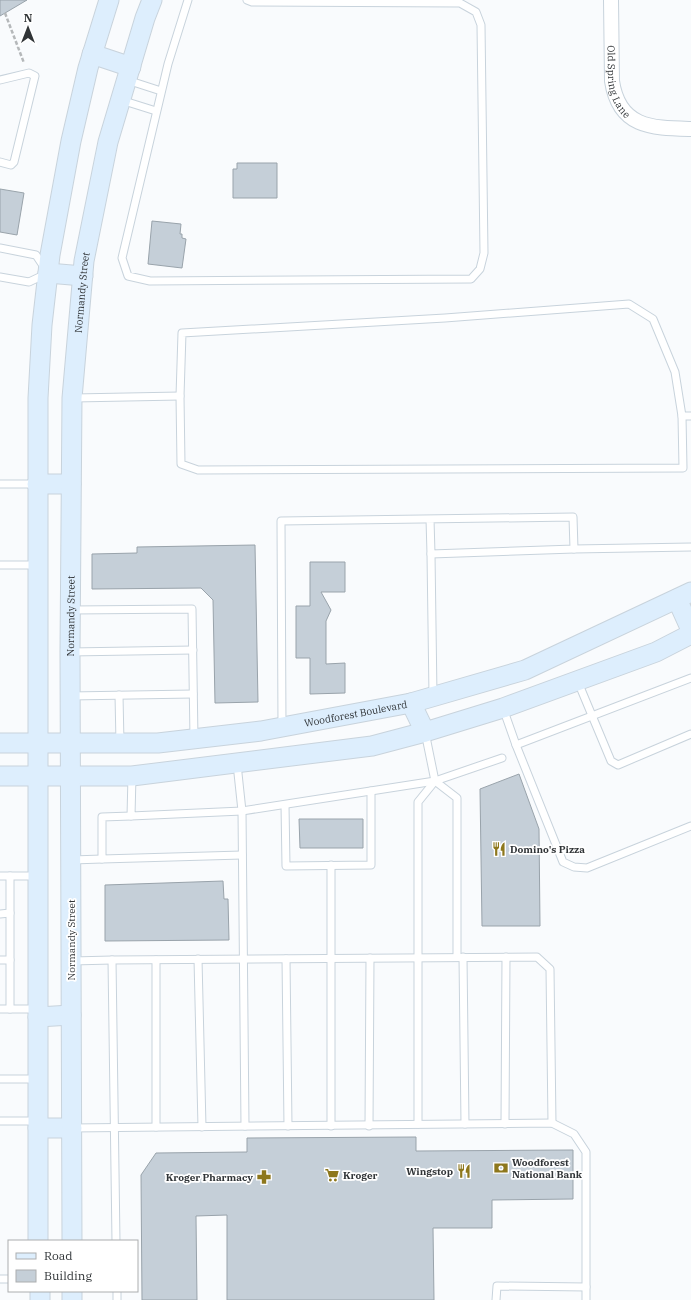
<svg xmlns="http://www.w3.org/2000/svg" width="691" height="1300" viewBox="0 0 691 1300" font-family="'IBM Plex Serif',serif">
<rect width="100%" height="100%" fill="#f9fbfd"/>
<g fill="#c5cfd8" stroke="#99a3ab">
<path d="M0,0H27L0,16Z"/>
<path d="M237,163H277V198H233V169H237Z"/>
<path d="M0,189L24,193L17,235L0,232Z"/>
<path d="M152,221L181,224L180,234H182V238L186,239L182,268L148,264Z"/>
<path d="M255,545L258,702L215,703L213,600L201,588L92,589V554L137,553V547Z"/>
<path d="M310,562H345V592H321L331,610L326,621V664L345,663V693L310,694V658H296V606H310Z"/>
<path d="M519,774L539,829L540,926H482L480,789Z"/>
<path d="M299,819H363V848H300Z"/>
<path d="M223,881L224,899H228L229,940L105,941V885Z"/>
<path d="M416,1137V1151L573,1150V1199L492,1200V1228H433L434,1300H227V1215L196,1216L197,1300H142L141,1175L156,1153L247,1152V1138Z"/>
</g>
<g fill="none" stroke-linecap="round" stroke-linejoin="round">
<defs>
<g id="service">
<path d="M188,0L168,64L122,258L128,276L150,281L471,279L480,269L484,253L481,25L476,12L460,3L252,2L247,0"/>
<path d="M0,80L29,73L35,76L14,162L11,165L0,162"/>
<path d="M127,80L161,91"/>
<path d="M121,100L156,111"/>
<path d="M0,248L36,255L48,273L29,282L0,277"/>
<path d="M629,304L653,319L675,372L682,416L683,468L198,470L181,464L180,396L182,333L445,318Z"/>
<path d="M74,398L180,396"/>
<path d="M682,416H691"/>
<path d="M0,484H37"/>
<path d="M574,549L691,547"/>
<path d="M431,554L433,696"/>
<path d="M0,565H37"/>
<path d="M72,610L192,609L194,739"/>
<path d="M70,652L193,650"/>
<path d="M578,682L611,761L618,765L691,734"/>
<path d="M119,695L120,743"/>
<path d="M70,696L193,694"/>
<path d="M503,708L516,745L691,678"/>
<path d="M282,727L281,521L573,517L574,549L431,554L430,519"/>
<path d="M516,745L563,862L574,867L587,868L691,826"/>
<path d="M237,764L242,811L245,1126"/>
<path d="M132,776L131,816L242,811L435,781L502,758"/>
<path d="M435,781L457,798V957"/>
<path d="M285,805L286,866L371,865V791"/>
<path d="M131,816L102,817V859L242,855"/>
<path d="M72,860L102,859"/>
<path d="M331,865V1126"/>
<path d="M0,876H37"/>
<path d="M0,914L10,913"/>
<path d="M463,957L465,1124"/>
<path d="M198,959L202,1127"/>
<path d="M286,959L288,1126"/>
<path d="M0,960H10"/>
<path d="M156,960V1127"/>
<path d="M72,961L112,960"/>
<path d="M0,1009H38"/>
<path d="M10,1009V876"/>
<path d="M0,1079H38"/>
<path d="M0,1121H38"/>
<path d="M418,1124V802L435,781L425,732"/>
<path d="M505,1124L506,957"/>
<path d="M369,1126L370,958"/>
<path d="M72,1128L552,1123L574,1134L586,1152V1300"/>
<path d="M116,1241L112,960L537,957L550,969L552,1123"/>
<path d="M0,1279H9"/>
<path d="M117,1291V1300"/>
<path d="M496,1300L497,1286L586,1287"/>
</g>
<g id="minor">
<path id="s1" d="M611,0L612,81C619,128 652,128 691,129"/>
</g>
<g id="secondary">
<path d="M92,54L131,67"/>
<path d="M48,273L83,276"/>
<path d="M37,484H71"/>
<path d="M677,599L691,630"/>
<path d="M411,703L425,732"/>
<path id="s2" d="M0,743H158L261,731L411,703L525,670L691,592"/>
<path d="M0,776H132L372,746L425,732L503,708L656,652L691,634"/>
<path d="M38,1017L71,1015"/>
<path d="M38,1128H72"/>
<path d="M38,1241V398L42,325L50,255L71,141L88,68L109,0"/>
<path id="s3" d="M72,1241L70,652L72,398L84,261L108,142L145,18L152,0"/>
<path d="M40,1291V1300"/>
<path d="M72,1291V1300"/>
</g>
</defs>
<use href="#service" stroke="#c8d3dc" stroke-width="9"/>
<use href="#minor" stroke="#c8d3dc" stroke-width="16"/>
<use href="#secondary" stroke="#c8d3dc" stroke-width="21"/>
<path stroke="#b5b8ba" stroke-width="2.5" stroke-dasharray="4 2" stroke-linecap="butt" d="M5,13L24,63"/>
<use href="#service" stroke="#fff" stroke-width="7"/>
<use href="#minor" stroke="#fff" stroke-width="14"/>
<use href="#secondary" stroke="#ddeefd" stroke-width="19"/>
</g>
<defs>
<symbol id="restaurant-bare" viewBox="-9 -9 18 18"><path d="M-5-6h1v4h1v-4h1v4h1v-4h1v5L-1.5 .5V6h-2V.5L-5-1ZM5-6V6H3V1.5H1.5Q1.5-4 5-6Z" fill="#8d771c" stroke="#fff" stroke-width="2.5" paint-order="stroke"/></symbol>
<symbol id="bank-bare" viewBox="-9 -9 18 18"><path d="M-6-4H6V4H-6ZM0-2.3a2.3 2.3 0 1 0 0 4.6a2.3 2.3 0 1 0 0-4.6Z" fill="#8d771c" stroke="#fff" stroke-width="2.5" paint-order="stroke"/></symbol>
<symbol id="supermarket-bare" viewBox="-9 -9 18 18"><path d="M-6-5.5h2.5l.6 2H6L4.5 2H-2.5L-4.4-4H-6ZM-1.5 3.2a1.3 1.3 0 1 0 .1 0ZM3 3.2a1.3 1.3 0 1 0 .1 0Z" fill="#8d771c" stroke="#fff" stroke-width="2.5" paint-order="stroke"/></symbol>
<symbol id="pharmacy-bare" viewBox="-9 -9 18 18"><path d="M-2-6h4v4h4v4h-4v4h-4v-4h-4v-4h4Z" fill="#8d771c" stroke="#fff" stroke-width="2.5" paint-order="stroke"/></symbol>
</defs>
<g fill-rule="evenodd">
<use href="#restaurant-bare" x="489" y="839" width="20" height="20"/>
<use href="#bank-bare" x="491" y="1158" width="20" height="20"/>
<use href="#restaurant-bare" x="454" y="1161" width="20" height="20"/>
<use href="#supermarket-bare" x="322" y="1165" width="20" height="20"/>
<use href="#pharmacy-bare" x="254" y="1167" width="20" height="20"/>
</g>
<g text-anchor="middle" stroke-width="3.5" stroke-linejoin="round" paint-order="stroke">
<g font-size="10" fill="#303437" stroke="#fff">
<text dy="4" stroke="none"><textPath href="#s1" startOffset="83">Old Spring Lane</textPath></text>
<text dy="4" stroke="none"><textPath href="#s3" startOffset="949">Normandy Street</textPath></text>
<text dy="4" stroke="none"><textPath href="#s3" startOffset="625">Normandy Street</textPath></text>
<text dy="4" stroke="none"><textPath href="#s2" startOffset="358">Woodforest Boulevard</textPath></text>
<text transform="translate(71 940) rotate(-90)" y="4">Normandy Street</text>
</g>
<g font-size="10" font-weight="bold" fill="#303437" stroke="#fff" text-anchor="start">
<text x="510" y="853">Domino's Pizza</text>
<text x="512" y="1166">Woodforest<tspan x="512" dy="12">National Bank</tspan></text>
<text x="453" y="1175" text-anchor="end">Wingstop</text>
<text x="343" y="1179">Kroger</text>
<text x="253" y="1181" text-anchor="end">Kroger Pharmacy</text>
</g>
</g>
<rect x="8" y="1240" width="130" height="52" fill="#ffffff" stroke="#acaeaf"/>
<rect x="16" y="1253" width="20" height="6" fill="#ddeefd" stroke="#acaeaf"/>
<text x="44" y="1260" font-size="12" fill="#303437">Road</text>
<rect x="16" y="1270" width="20" height="12" fill="#c5cfd8" stroke="#acaeaf"/>
<text x="44" y="1280" font-size="12" fill="#303437">Building</text>
<g transform="translate(28 28)" stroke="#ffffff" stroke-width="3" paint-order="stroke">
<path d="M0-3L7 15L0 10L-7 15Z" fill="#303437"/>
<text y="-6" font-size="11" font-weight="bold" text-anchor="middle" fill="#303437">N</text>
</g>
</svg>
